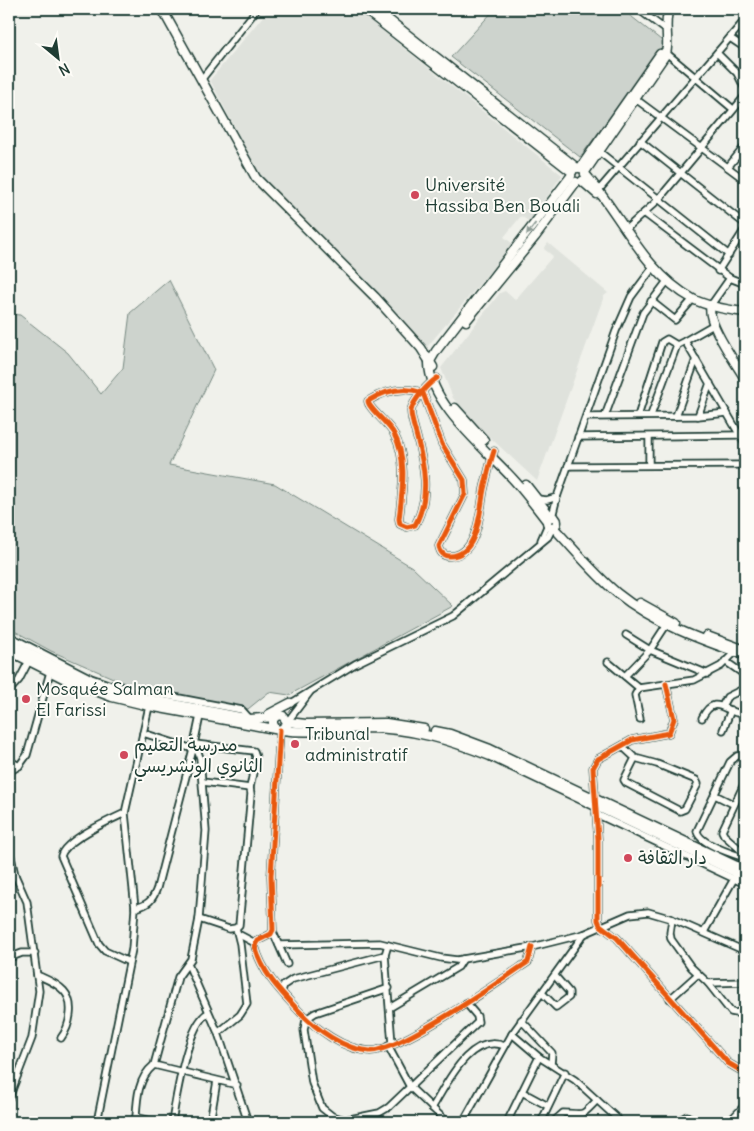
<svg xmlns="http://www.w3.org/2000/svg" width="754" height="1131" viewBox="0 0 754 1131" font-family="Delius,'Playpen Sans Arabic',sans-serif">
<rect width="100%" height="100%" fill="#f0f1eb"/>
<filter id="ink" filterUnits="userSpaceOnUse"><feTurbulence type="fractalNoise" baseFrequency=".02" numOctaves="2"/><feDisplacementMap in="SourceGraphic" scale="10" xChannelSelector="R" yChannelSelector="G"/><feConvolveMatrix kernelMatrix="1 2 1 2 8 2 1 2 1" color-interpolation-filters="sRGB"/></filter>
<g filter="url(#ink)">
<g fill="#dfe2dc">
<path d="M269,9H355L562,175L530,222L521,216L504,237L513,244L427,347L258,172L210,80Z"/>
<path d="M548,243L608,293L604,296L537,481L468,417L453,398L441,368L500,293L505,291L515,300L553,256L544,249Z"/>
</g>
<g fill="#cdd3cd" stroke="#768880">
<path d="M495,9H548L554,14L558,9H622L666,44L580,157L451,57Z"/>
<path d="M169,280L214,370L169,465L275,484L412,567L453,606L289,695L269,692L248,709L136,688L51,651L9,628V314L20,315L68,353L101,394L123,368L130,313Z"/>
</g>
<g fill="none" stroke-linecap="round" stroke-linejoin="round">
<defs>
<g id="minor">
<path d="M638,9L666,30"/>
<path d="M730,38L745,48"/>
<path d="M664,51L733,109"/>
<path d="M717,53L737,73L745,89"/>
<path d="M201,80L257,9"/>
<path d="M633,97L745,180"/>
<path d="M640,141L745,224"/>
<path d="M597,150L729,255"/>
<path d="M728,167L745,146"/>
<path d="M598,191L745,20"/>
<path d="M644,213L730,278"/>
<path d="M625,230L658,200L745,96"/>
<path d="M718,271L745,229"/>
<path d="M651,301L675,320L693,299"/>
<path d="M711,305L730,278L745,284"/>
<path d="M713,325L685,341L745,444"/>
<path d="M437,378C428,384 413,400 411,411C411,418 414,427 416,434C424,464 431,496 415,525L407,527L400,524L399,519C402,492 408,460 394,434C389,424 368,408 368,401C386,390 404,386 423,393L442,444L464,480L465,494L439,546C440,551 442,556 449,556C479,557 480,508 484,489C487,476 490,463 494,451"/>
<path d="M651,415L677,345"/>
<path d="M605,416L643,313L668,280"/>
<path d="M638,416L662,342L667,339L677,345L685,341"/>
<path d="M676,416L696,359"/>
<path d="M698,416L710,383"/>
<path d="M586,417L698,416L727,413"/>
<path d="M578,437L740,435"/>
<path d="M649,437V465"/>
<path d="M744,465L745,480"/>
<path d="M568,466L745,465"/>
<path d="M537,499L547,500L557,497"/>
<path d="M552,517L557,497L616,331L631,297L654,266"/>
<path d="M541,540L548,524"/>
<path d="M626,635L650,650L708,674"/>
<path d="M9,636L91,678L111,685L242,710L250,719"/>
<path d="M725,661L745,675"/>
<path d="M608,662L639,688"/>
<path d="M625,676L650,650L667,624"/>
<path d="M666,684L674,719L669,733L632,740L598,759L593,768L598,839V920L600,925L617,938L728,1063L745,1073"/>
<path d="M9,691L19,680L31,657"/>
<path d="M288,705L355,664L453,616L548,537L553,527"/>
<path d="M722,706L727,697L745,688"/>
<path d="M702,718C716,690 727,717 745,713"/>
<path d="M640,719L635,695L639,688L694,680L721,666L736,651"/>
<path d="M288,721L310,692"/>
<path d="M280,730L271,876L273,930L271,934L257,941L255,946C262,973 281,992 299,1011C316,1029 344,1050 370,1051C399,1052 500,981 528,962L532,947"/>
<path d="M723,730L731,710"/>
<path d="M195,744L254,751L256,757L250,788"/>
<path d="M622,746L635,758L657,764L696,780L698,784L685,809L680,811L626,783L624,780L635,758"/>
<path d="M9,760L19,766"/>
<path d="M9,772L19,766L27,755L50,672"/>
<path d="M745,782L722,831L724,835L745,854"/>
<path d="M715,795L733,804"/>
<path d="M125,813C110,820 65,840 61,856L99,944L105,951L129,962"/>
<path d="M596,814L745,884"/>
<path d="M9,848L15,875L27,902L39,991L32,1038L9,1098"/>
<path d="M740,867L745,858C733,854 699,844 697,831L730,762L737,756L745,755"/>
<path d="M9,879L15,875"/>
<path d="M135,908C148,905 153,900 157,888L193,749L143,733"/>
<path d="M199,919L229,929L236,928L239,925L251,794L250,788L203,782"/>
<path d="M672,919L670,933L671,939L691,967L708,983L745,982"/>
<path d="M273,932L287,964"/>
<path d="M704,932L735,877"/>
<path d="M238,934L255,943"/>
<path d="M584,934L512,1034L539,1057L575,1080L621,1122"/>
<path d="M279,945L380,943L441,958L457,960L532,947L584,934L630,914L648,912L672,919L745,951"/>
<path d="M388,945L385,955L392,1044"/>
<path d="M9,958L22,953H35"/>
<path d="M188,964L218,1033L248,1122"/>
<path d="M37,975C46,979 57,983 64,991C75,1003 70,1026 61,1038"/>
<path d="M708,983L731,1012L736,1013L745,1009"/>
<path d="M389,988L315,1013L306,1019L304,1030L312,1083L322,1108L332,1116L345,1120L379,1113L389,1107L478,1022L477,1016L466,1003"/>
<path d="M282,991L284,985L293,979L385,955"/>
<path d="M542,993L556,1007L569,997V992L555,976"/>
<path d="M670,999L698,974"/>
<path d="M391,1007L458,967L463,959"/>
<path d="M521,1020L552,1053L551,1064"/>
<path d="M218,1033L240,1015L247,1004L240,944L236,928"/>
<path d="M388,1046L410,1087L447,1122"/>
<path d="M154,1065L237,1085"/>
<path d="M522,1092L548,1106"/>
<path d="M432,1108C446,1086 469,1032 505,1046"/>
<path d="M136,1117C137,1098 138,1078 154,1065L178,977L191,959L199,919L206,831L200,758L198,752L193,749L200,716"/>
<path d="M97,1122L132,949L135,908L125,813L150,702"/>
<path d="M132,1122L136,1117L155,1122"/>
<path d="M172,1122C176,1099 187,1024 208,1013"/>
<path d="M210,1122L217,1081"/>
<path d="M463,1122L512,1034"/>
<path d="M507,1122L539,1057"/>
<path d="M541,1122L565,1072"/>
<path d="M553,1122L563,1113C585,1113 579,1119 597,1100"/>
<path d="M676,1122L687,1116L697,1122"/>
<path d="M729,1122L745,1105"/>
</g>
<g id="major">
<path d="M162,9L256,178L375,297L421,348L433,367"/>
<path d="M364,9L572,172"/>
<path d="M375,9L577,168"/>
<path d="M580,168L660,54"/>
<path d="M585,172L666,54C670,39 663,24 669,9"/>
<path d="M585,174C621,214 643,272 693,299C708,307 729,310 745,312"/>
<path d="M582,181L597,194"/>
<path d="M711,305C705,321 736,363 745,379"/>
<path d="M466,321L535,237L576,182"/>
<path d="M455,408L484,440"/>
<path d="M526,485L551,517"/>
<circle cx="552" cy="522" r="5"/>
<path d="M547,521C536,507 525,492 513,479C487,450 429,404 429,363L436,351L571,176"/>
<path d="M553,527C574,549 594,574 617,593C654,623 701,640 745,655"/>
<path d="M640,603L676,623"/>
<path d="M707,636L745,650"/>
<path d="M9,643L76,677L123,694L250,719L275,717"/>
<path d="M9,651L67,680L112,697L149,706L280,730L288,724L283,716L278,715L273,719V724L276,729"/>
<path d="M269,714L290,703"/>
<path d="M288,722L306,724L386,723L424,729"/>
<path d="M282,730C310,734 339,729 367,728C411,728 450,740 490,756L745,877"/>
<path d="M435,731L450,734L490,749L745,870"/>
</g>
</defs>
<use href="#minor" stroke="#1f3d34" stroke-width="9"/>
<use href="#major" stroke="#1f3d34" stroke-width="11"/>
<use href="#minor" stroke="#fdfcf7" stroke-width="5.5"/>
<use href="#major" stroke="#fdfcf7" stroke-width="8"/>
<defs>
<g id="cycleway">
<path d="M437,378C428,384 413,400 411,411C411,418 414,427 416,434C424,464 431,496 415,525L407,527L400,524L399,519C402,492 408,460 394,434C389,424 368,408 368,401C386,390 404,386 423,393L442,444L464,480L465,494L439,546C440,551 442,556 449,556C479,557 480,508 484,489C487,476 490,463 494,451"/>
<path d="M666,684L674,719L669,733L632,740L598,759L593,768L598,839V920L600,925L617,938L728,1063L745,1073"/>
<path d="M280,730L271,876L273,930L271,934L257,941L255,946C262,973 281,992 299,1011C316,1029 344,1050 370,1051C399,1052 500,981 528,962L532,947"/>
</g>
</defs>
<use href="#cycleway" stroke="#fdfcf7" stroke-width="8"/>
<use href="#cycleway" stroke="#e8590c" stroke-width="5"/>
</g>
<defs><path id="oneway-solid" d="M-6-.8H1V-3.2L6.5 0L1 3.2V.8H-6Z" transform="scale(1.25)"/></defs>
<use fill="#8e9c96" href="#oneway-solid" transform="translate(531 229) rotate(127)"/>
</g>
<g fill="#d1495b" stroke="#fdfcf7" stroke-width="2">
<circle cx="415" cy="195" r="5"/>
<circle cx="26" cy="699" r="5"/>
<circle cx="295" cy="744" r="5"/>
<circle cx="124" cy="755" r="5"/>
<circle cx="628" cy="858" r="5"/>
</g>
<g text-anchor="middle" stroke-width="4" stroke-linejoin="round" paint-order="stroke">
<g font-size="18" fill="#1f3d34" stroke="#fdfcf7" text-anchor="start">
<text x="425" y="191">Université<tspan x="425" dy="21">Hassiba Ben Bouali</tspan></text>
<text x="36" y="695">Mosquée Salman<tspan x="36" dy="21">El Farissi</tspan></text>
<text x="305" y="740">Tribunal<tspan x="305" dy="21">administratif</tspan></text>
<text x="134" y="751">مدرسة التعليم<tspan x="134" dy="21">الثانوي الونشريسي</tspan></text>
<text x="638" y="864">دار الثقافة</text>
</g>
</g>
<rect width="754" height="1131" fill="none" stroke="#fdfcf7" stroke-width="30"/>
<rect x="15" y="15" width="724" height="1101" fill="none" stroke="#1f3d34" stroke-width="2" filter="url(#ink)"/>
<g transform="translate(58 58) rotate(151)" stroke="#fdfcf7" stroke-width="4" paint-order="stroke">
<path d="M0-4L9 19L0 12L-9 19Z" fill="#1f3d34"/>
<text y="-8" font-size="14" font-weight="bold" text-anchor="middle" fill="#1f3d34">N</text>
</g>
</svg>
